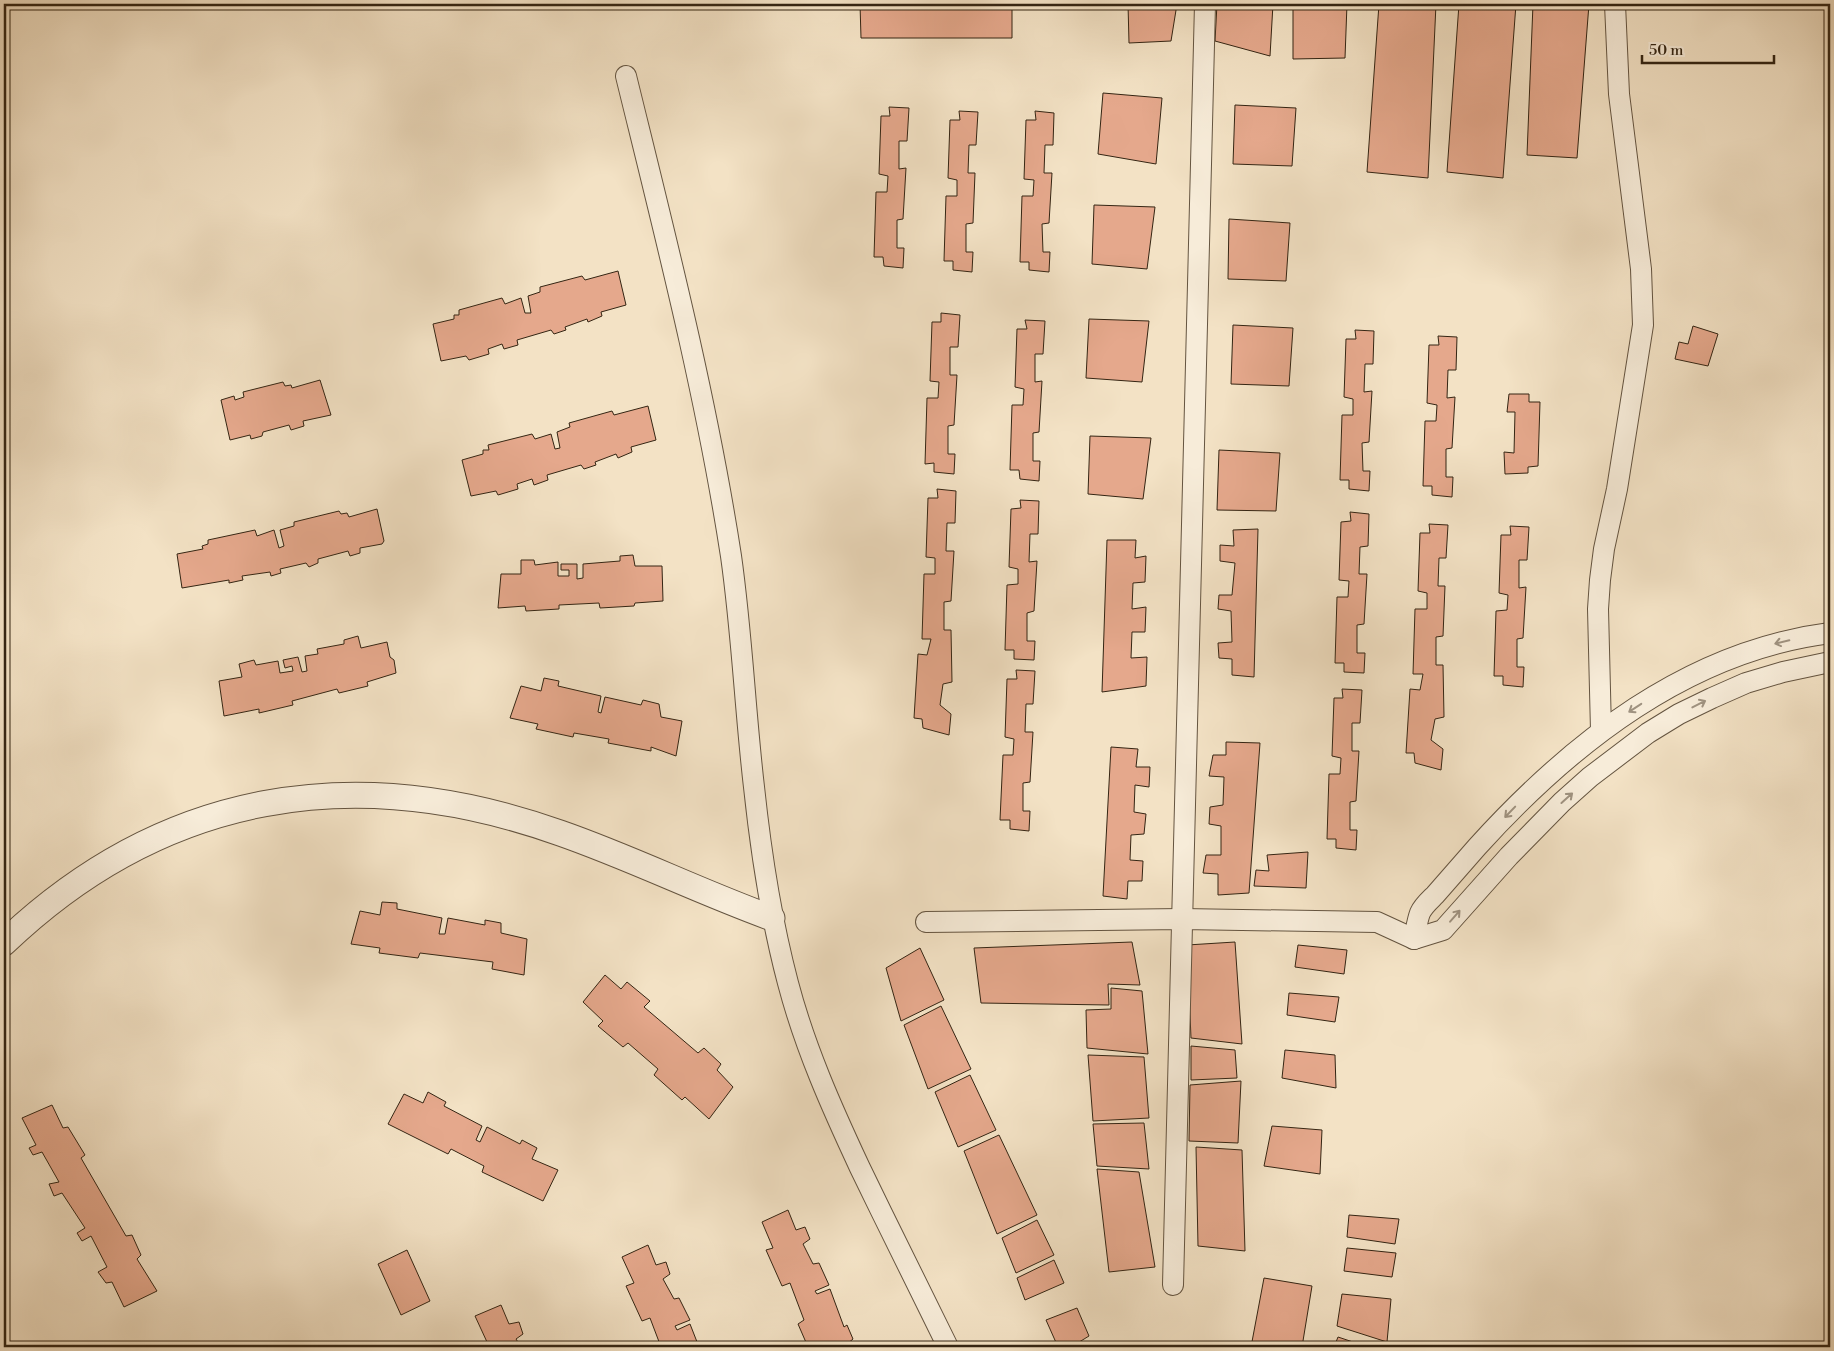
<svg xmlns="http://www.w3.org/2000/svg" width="1834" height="1351" viewBox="0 0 1834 1351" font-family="'Libre Bodoni',serif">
<rect width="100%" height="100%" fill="#f3e2c5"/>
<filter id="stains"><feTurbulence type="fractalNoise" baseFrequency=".004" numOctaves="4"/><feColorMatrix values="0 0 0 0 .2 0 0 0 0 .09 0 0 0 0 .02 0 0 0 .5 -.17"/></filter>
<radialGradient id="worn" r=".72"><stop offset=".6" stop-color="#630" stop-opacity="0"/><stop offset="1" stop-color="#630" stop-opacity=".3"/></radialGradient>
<g fill="#e5a88c" stroke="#342513">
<path d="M860,4H1012V38H861Z"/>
<path d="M1128,4H1177L1171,41L1129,43Z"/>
<path d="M1217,4H1273L1270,56L1215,41Z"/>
<path d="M1293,4H1347L1345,58L1293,59Z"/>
<path d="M1379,4H1436L1428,178L1367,172Z"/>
<path d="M1459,4H1516L1503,178L1447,172Z"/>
<path d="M1533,4H1589L1577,158L1527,155Z"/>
<path d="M1103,93L1162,98L1156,164L1098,154Z"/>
<path d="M1235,105L1296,108L1292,166L1233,164Z"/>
<path d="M889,107L909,108L907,141H899V169L906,168L903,219L897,220V248H904L903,268L884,266L883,257H874L876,192H887L888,176L879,174L881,116H890Z"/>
<path d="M959,111L978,112L976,145H969L968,173H975L973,223L966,224V252H973L972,272L953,270V261H944L946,196H957V180L948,178L950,120H960Z"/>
<path d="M1035,111L1054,113L1053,145H1045L1044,173H1052L1049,223L1042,224L1043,252H1050L1049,272L1029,270V262H1020L1022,196H1033L1034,180L1024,179L1026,120H1036Z"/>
<path d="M1094,205L1155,207L1147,269L1092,264Z"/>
<path d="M1229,219L1290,223L1286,281L1228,279Z"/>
<path d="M618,271L626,305L601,312L602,316L588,322L587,319L565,327L566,330L554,334L551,330L517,340L518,345L504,349L502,344L488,349L489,354L469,360L466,356L441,361L433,324L454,319V315H459V310L502,298L505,304L521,298L525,313H531L528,296L540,292V287L582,276L585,280Z"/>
<path d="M941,313L960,315L958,347H950V375H957L954,425L948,426V454H955L954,474L934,472V463L925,464L927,398H938L939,382L930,381L932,322H941Z"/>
<path d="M1089,319L1149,321L1142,382L1086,378Z"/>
<path d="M1025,320L1045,321L1043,354H1035V382L1042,381L1039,432L1033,433V461H1040L1039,481L1020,479L1019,470H1010L1012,405H1023L1024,389L1015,387L1017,329H1027Z"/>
<path d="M1233,325L1293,328L1289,386L1231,384Z"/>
<path d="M1693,326L1718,334L1708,366L1675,359L1679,342L1688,344Z"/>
<path d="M1355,330L1374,331L1373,364H1365L1364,392L1372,391L1369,442L1362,443L1363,471H1370L1369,491L1349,489V480H1340L1342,415H1353V399L1344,397L1346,339H1356Z"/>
<path d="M1438,336L1457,337L1456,370H1448L1447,398L1455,397L1452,448L1446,449V477H1453L1452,497L1432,495V486H1423L1425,421H1436L1437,405L1427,403L1429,345H1439Z"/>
<path d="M320,380L331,415L303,421L304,426L291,430L289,425L263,432L262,436L251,439L250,435L230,440L221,400L234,396L235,400L244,397L243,392L283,382L285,386L291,385L292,388Z"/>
<path d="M1509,394H1529V402H1540L1538,466L1528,467V473L1505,474L1504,452L1514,453L1515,412H1507Z"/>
<path d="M648,406L656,440L631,447L632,452L618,458L616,454L595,462L596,465L584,469L581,465L547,475L548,480L534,485L532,479L517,484L518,489L498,495L496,491L471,496L462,460L483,454V450H489L488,445L532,434L535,439L551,434L555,449L560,448L557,432L570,427L569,423L612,411L614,415Z"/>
<path d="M1090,436L1151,438L1143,499L1088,494Z"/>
<path d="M1219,450L1280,453L1276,511L1217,510Z"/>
<path d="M937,489L956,491L955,523H947L946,551H954L951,601L944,602V630H951L952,682L943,684L940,705L951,714L949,735L923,728L922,719L914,718L918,654L927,655L931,639H922L924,574H935V558L926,557L928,498H938Z"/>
<path d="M1020,500L1039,501L1038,534H1030L1029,562L1037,561L1034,611L1027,613V641H1035L1034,660L1014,659V650H1005L1007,585L1018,584V569L1009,567L1011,509L1021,508Z"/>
<path d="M377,509L384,541L382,544L360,548V553L350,556L348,551L318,559V563L309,567L306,563L280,569L281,573L271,576L270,572L242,576L243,580L229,583V580L182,588L177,554L203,549L202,546L208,544V540L255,530L257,536L274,530L279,548L284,546L280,530L294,526V522L339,511L341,514L347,513L349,517Z"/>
<path d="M1350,512L1369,514L1368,546L1360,547L1359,574H1367L1364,624L1357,625V653H1365L1364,673L1344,672V663H1335L1337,597H1348L1349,581L1339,580L1341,522L1351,521Z"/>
<path d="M1429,524L1448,525L1446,558H1439L1438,586H1445L1443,636L1436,637V665H1443L1444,717L1435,719L1431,740L1443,749L1441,770L1415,763L1414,753H1406L1410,689L1420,690L1423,674H1413L1415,609H1427V593L1418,591L1420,533H1430Z"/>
<path d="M1510,526L1529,527L1527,560H1519V588L1526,587L1523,638L1517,639V667H1524L1523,687L1503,685V676H1494L1496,611L1507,610L1508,595L1499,593L1501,535H1511Z"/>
<path d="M1258,529L1254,677L1232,675V659L1219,658L1218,643L1232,642L1231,611L1218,609L1219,595H1232L1235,563L1220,561V545L1234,546L1233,530Z"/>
<path d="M1107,540H1136L1135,558L1146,556L1145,582L1133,583L1132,609L1146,607L1145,632H1132L1131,658L1147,657L1146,686L1102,692Z"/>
<path d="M633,555L635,566H662L663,601L635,603L634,606L600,608L599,603L559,605V609L526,611L525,606L498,608L501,574H521V560H534L535,565L558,562V576H569V570H561V564H577V579L583,578V564L620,561V556Z"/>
<path d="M358,636L361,648L387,642L390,657L394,660L396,673L367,682L368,686L339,693L337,689L292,701L293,705L259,713V709L224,716L219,681L242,677L239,664L254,660L256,665L278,661L280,673L293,671L292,666L285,668L283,660L298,657L302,672L307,671L305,656L318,654L317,649L344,644V640Z"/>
<path d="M1016,670L1035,671L1033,704H1026L1025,732H1033L1030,782L1023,783V811H1030L1029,831L1010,829V820H1000L1003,755H1013L1014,739L1005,737L1007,679H1017Z"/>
<path d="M544,678L559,681L558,686L601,696L598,712L601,713L605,697L641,705L643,700L659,704L661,717L682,721L676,756L651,747V751L608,743L609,739L574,733L573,737L536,729L538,724L510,718L521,686L541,691Z"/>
<path d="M1342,689L1362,690L1360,723H1352V751H1359L1356,801L1350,802V830H1357L1356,850L1336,848V839H1327L1329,774H1340L1341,758L1332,756L1334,698H1343Z"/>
<path d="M1226,742L1260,743L1249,893L1218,895V874L1203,873L1206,855H1221V826L1209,824L1210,807L1223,805L1224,777L1209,776L1213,755H1226Z"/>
<path d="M1111,747L1138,749L1136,767H1150L1149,787L1135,785L1134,812L1146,814L1144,834L1131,835L1130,860L1143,861L1142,881H1128L1127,899L1103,896Z"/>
<path d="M1308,852L1306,888L1254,886L1256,870L1269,871L1267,855Z"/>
<path d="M382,902L397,903V909L442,918L439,934H445L448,918L485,925V920L501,923V933L527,939L524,975L492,969L493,962L420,953L418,958L379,953L380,948L351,944L360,911L380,915Z"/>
<path d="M1132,942L1140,985L1108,984L1109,1005L981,1003L974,948Z"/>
<path d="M1235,942L1242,1044L1191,1038L1187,945Z"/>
<path d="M1298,945L1347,950L1344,974L1295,967Z"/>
<path d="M920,948L944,1000L901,1021L886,968Z"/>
<path d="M605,975L621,989L627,982L650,1001L644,1007L698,1053L704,1048L721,1064L717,1070L733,1087L709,1119L685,1097L682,1100L654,1075L658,1069L628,1043L623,1047L598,1026L603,1021L583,1002Z"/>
<path d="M1111,988L1142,991L1148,1054L1087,1048L1086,1010L1111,1009Z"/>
<path d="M1289,993L1339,997L1335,1022L1287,1015Z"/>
<path d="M941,1006L971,1069L928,1089L904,1025Z"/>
<path d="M1191,1046L1235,1050L1237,1078L1191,1080Z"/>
<path d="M1285,1050L1335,1055L1336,1088L1282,1078Z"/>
<path d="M1088,1055L1144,1057L1149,1118L1093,1121Z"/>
<path d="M970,1075L996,1130L958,1147L935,1092Z"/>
<path d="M1241,1081L1238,1143L1189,1141L1190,1085Z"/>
<path d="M428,1092L446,1102L444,1106L482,1126L476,1140L480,1142L487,1127L520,1144L522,1140L537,1148L532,1159L558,1170L543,1201L482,1172L484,1166L451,1149L448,1154L388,1124L404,1094L423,1103Z"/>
<path d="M52,1105L63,1128L68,1127L85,1155L81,1158L126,1236L132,1235L141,1255L137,1259L157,1291L124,1307L112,1282L106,1283L98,1272L107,1267L91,1236L82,1241L77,1233L85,1228L62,1193L54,1196L49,1184L59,1182L42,1152L33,1155L29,1148L36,1145L22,1118Z"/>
<path d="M1144,1123L1149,1169L1097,1166L1093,1124Z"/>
<path d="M1272,1126L1322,1130L1320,1174L1264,1166Z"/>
<path d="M999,1135L1037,1215L997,1234L964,1151Z"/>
<path d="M1196,1147L1242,1150L1245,1251L1198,1246Z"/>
<path d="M1097,1169L1139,1172L1155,1267L1109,1272Z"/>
<path d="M788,1210L796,1230L805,1227L810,1239L803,1244L813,1264L819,1263L829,1285L815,1291L817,1294L830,1289L844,1327L847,1325L853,1339L847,1344L848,1347H808L798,1324L804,1320L790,1283L782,1286L766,1250L773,1248L762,1222Z"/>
<path d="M1349,1215L1399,1219L1395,1244L1347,1237Z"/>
<path d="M1037,1220L1054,1255L1016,1273L1002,1238Z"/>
<path d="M648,1245L656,1265L666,1262L670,1274L663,1279L674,1299L679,1298L690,1320L675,1326L677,1330L690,1324L699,1347H661L650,1318L642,1321L626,1286L634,1283L622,1257Z"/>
<path d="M1347,1248L1396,1253L1392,1277L1344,1271Z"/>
<path d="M407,1250L430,1301L401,1315L378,1264Z"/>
<path d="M1054,1260L1064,1283L1025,1300L1017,1278Z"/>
<path d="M1264,1278L1312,1286L1302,1347H1251Z"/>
<path d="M1342,1294L1391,1299L1387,1342L1337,1326Z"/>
<path d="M501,1305L509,1324L519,1322L523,1334L516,1339L521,1347H480L479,1345L487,1342L475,1316Z"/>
<path d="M1077,1308L1089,1336L1071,1347H1058L1046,1320Z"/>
<path d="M1338,1337L1368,1347H1334Z"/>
</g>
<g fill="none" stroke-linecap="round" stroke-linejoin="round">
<defs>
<g id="minor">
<path d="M626,76C665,235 706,394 731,556C742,633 745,710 754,787C761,853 771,919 788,983C805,1048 832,1108 860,1168C889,1228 919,1288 948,1347"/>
<path d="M1601,731L1598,609L1600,580L1604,549L1617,489L1643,325L1641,269L1619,94L1615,4"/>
<path d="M926,922L1182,919L1377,922L1414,939L1443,930L1509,856L1562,802L1590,777L1648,733L1679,714L1712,698L1746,683L1783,672L1830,662"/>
<path d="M1414,939C1416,930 1417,921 1420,913C1423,906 1430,900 1435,895C1449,879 1463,863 1477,847C1571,743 1688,651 1830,633"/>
<path d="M1173,1285L1205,4"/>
</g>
<path id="tertiary" d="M4,943C163,791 355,760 560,833C632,858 700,892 772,918"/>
</defs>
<use href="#minor" stroke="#645440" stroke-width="22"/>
<use href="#tertiary" stroke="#645440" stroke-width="27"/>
<use href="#minor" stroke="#f7ecd9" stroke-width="20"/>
<use href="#tertiary" stroke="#f7ecd9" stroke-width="25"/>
</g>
<defs><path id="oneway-shaft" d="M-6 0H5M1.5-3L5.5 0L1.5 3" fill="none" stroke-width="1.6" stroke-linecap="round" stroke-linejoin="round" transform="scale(1.25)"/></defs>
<g stroke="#9f9280">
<use href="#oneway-shaft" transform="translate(1782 642) rotate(167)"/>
<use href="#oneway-shaft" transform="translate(1699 704) rotate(-27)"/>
<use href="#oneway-shaft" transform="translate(1635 708) rotate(147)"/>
<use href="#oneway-shaft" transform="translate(1567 798) rotate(-42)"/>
<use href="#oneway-shaft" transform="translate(1510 812) rotate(134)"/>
<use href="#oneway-shaft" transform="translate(1455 916) rotate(-49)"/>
</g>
<rect width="1834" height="1351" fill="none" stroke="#f3e2c5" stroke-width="20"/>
<rect x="5" y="5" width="1824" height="1341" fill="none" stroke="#342513" stroke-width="2.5"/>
<rect x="10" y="10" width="1814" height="1331" fill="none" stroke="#342513"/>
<path d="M1642 55v8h132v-8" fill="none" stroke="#342513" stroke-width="2.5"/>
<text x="1649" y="55" font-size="15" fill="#342513" stroke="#f7ecd9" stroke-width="4" paint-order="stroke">50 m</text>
<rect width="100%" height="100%" filter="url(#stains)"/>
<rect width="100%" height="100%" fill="url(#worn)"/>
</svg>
